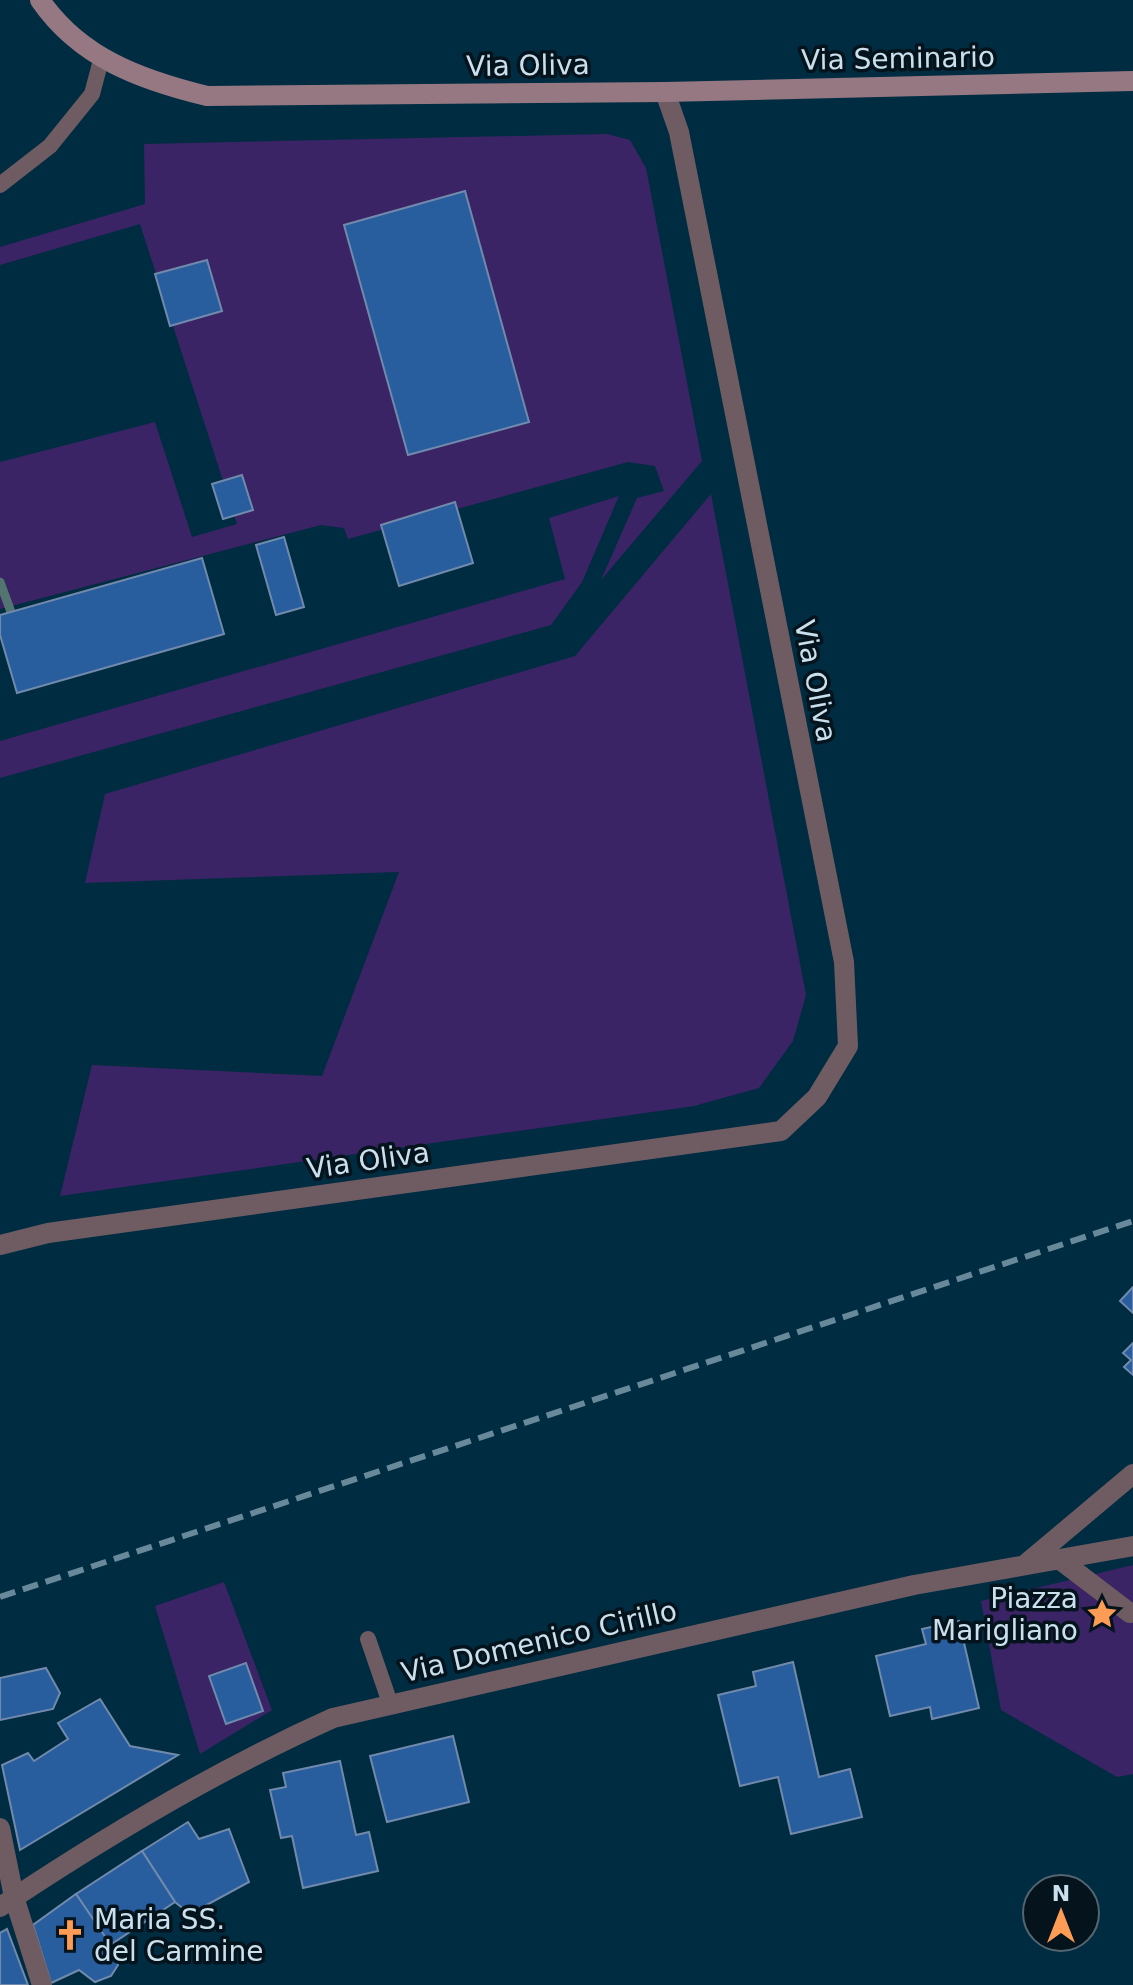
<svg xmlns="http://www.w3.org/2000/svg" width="1133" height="1985" viewBox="0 0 1133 1985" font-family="'DejaVu Sans',sans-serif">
<rect width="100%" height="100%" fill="#002c41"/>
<g fill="#3a2465">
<path d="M607,134L630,140L646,168L702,461L601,580L637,498L664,491L655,466L628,462L348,539L344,528L321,525L0,609V462L155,422L192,537L237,524L140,224L0,265V247L145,204L144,144Z"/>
<path d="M711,494L806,995L793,1041L759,1088L694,1106L60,1196L92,1065L322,1076L399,872L85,883L105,794L575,656Z"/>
<path d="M619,496L582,582L551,625L0,778V741L565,579L549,518Z"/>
<path d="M1133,1565V1774L1117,1777L1001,1710L981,1601Z"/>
<path d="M224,1582L272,1710L200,1754L155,1606Z"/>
</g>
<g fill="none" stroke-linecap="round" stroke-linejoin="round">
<path stroke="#537572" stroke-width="9" d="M0,582L11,612"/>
</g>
<g fill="#285d9e" stroke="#718aac" stroke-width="2">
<path d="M465,191L529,422L408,455L344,225Z"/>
<path d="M207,260L222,311L170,326L155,274Z"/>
<path d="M242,475L253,510L223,519L212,484Z"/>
<path d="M455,502L473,563L399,586L381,525Z"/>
<path d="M284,537L304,607L276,615L256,545Z"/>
<path d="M202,558L224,634L17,693L0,635V615Z"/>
<path d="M1133,1287V1313L1120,1301Z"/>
<path d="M1133,1343V1375L1124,1367L1131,1360L1123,1353Z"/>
<path d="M959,1621L979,1708L932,1719L930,1707L890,1716L876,1656L926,1644L922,1629Z"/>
<path d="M793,1662L819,1777L850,1769L862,1817L791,1834L778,1777L740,1786L718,1695L756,1686L753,1672Z"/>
<path d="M246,1663L263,1711L226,1724L209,1676Z"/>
<path d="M46,1668L60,1693L53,1709L0,1720V1678Z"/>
<path d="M100,1699L130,1746L178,1755L20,1850L2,1765L28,1753L34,1761L68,1739L58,1723Z"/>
<path d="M453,1736L469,1802L387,1822L370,1756Z"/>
<path d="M340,1761L356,1835L369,1832L378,1871L303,1888L292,1836L281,1838L270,1790L286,1787L283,1773Z"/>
<path d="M188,1822L199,1839L229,1829L249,1882L190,1914L175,1902L142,1851Z"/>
<path d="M142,1851L175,1902L110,1945L76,1894Z"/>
<path d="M76,1894L117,1954L118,1965L111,1976L95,1982L79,1970L51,1983L33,1925Z"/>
<path d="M7,1929L28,1985H0V1933Z"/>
</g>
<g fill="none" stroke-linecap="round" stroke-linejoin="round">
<g stroke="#6f5c62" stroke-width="16">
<path d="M0,185L50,146L92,94L101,60"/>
<path d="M368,1639L390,1703"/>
</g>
<g stroke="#6f5c62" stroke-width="20">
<path d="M0,1245L48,1233L781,1131L817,1097L848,1046L844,962L679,132L665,92"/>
<path d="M1059,1559L1130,1613"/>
<path d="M1027,1563L1133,1474"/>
<path d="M0,1828L14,1897L42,1985"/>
<path d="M0,1907C106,1836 217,1770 333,1718L914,1585L1133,1546"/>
</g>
<path stroke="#967883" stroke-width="20" d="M40,0C80,58 141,80 207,96L665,92L1133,81"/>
<path stroke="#68899a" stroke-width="6" stroke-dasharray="16 8" stroke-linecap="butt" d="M0,1597L1133,1221"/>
</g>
<defs>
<symbol id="sight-bare" viewBox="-9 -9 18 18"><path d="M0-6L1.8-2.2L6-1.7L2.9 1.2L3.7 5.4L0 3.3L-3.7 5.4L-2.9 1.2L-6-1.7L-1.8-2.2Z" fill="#fd9d55" stroke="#04131c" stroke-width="2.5" paint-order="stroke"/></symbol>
<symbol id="church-bare" viewBox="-9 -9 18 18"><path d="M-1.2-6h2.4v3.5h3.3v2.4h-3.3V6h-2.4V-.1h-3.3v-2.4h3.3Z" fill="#fd9d55" stroke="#04131c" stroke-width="2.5" paint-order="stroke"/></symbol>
</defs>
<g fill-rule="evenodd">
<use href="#sight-bare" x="1080" y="1592" width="44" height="44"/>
<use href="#church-bare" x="48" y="1913" width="44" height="44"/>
</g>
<g text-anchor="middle" stroke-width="7" stroke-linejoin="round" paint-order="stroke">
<g font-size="28" fill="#cae0ed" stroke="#04131c">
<text transform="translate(898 58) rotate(-1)" y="10">Via Seminario</text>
<text transform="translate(528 65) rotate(-1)" y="10">Via Oliva</text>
<text transform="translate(816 681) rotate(79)" y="10">Via Oliva</text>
<text transform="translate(368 1160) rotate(-8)" y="10">Via Oliva</text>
<text transform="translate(539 1641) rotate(-13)" y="10">Via Domenico Cirillo</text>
</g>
<g font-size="28" fill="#cae0ed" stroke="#04131c" text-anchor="end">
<text x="1078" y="1608">Piazza<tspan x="1078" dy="32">Marigliano</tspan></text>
<text x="94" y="1929" text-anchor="start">Maria SS.<tspan x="94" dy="32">del Carmine</tspan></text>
</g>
</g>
<g transform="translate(1061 1913)"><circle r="38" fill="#04131c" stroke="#536570" stroke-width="2"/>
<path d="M0-6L14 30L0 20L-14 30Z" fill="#fd9d55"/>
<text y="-12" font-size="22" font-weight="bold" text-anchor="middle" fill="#cae0ed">N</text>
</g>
</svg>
